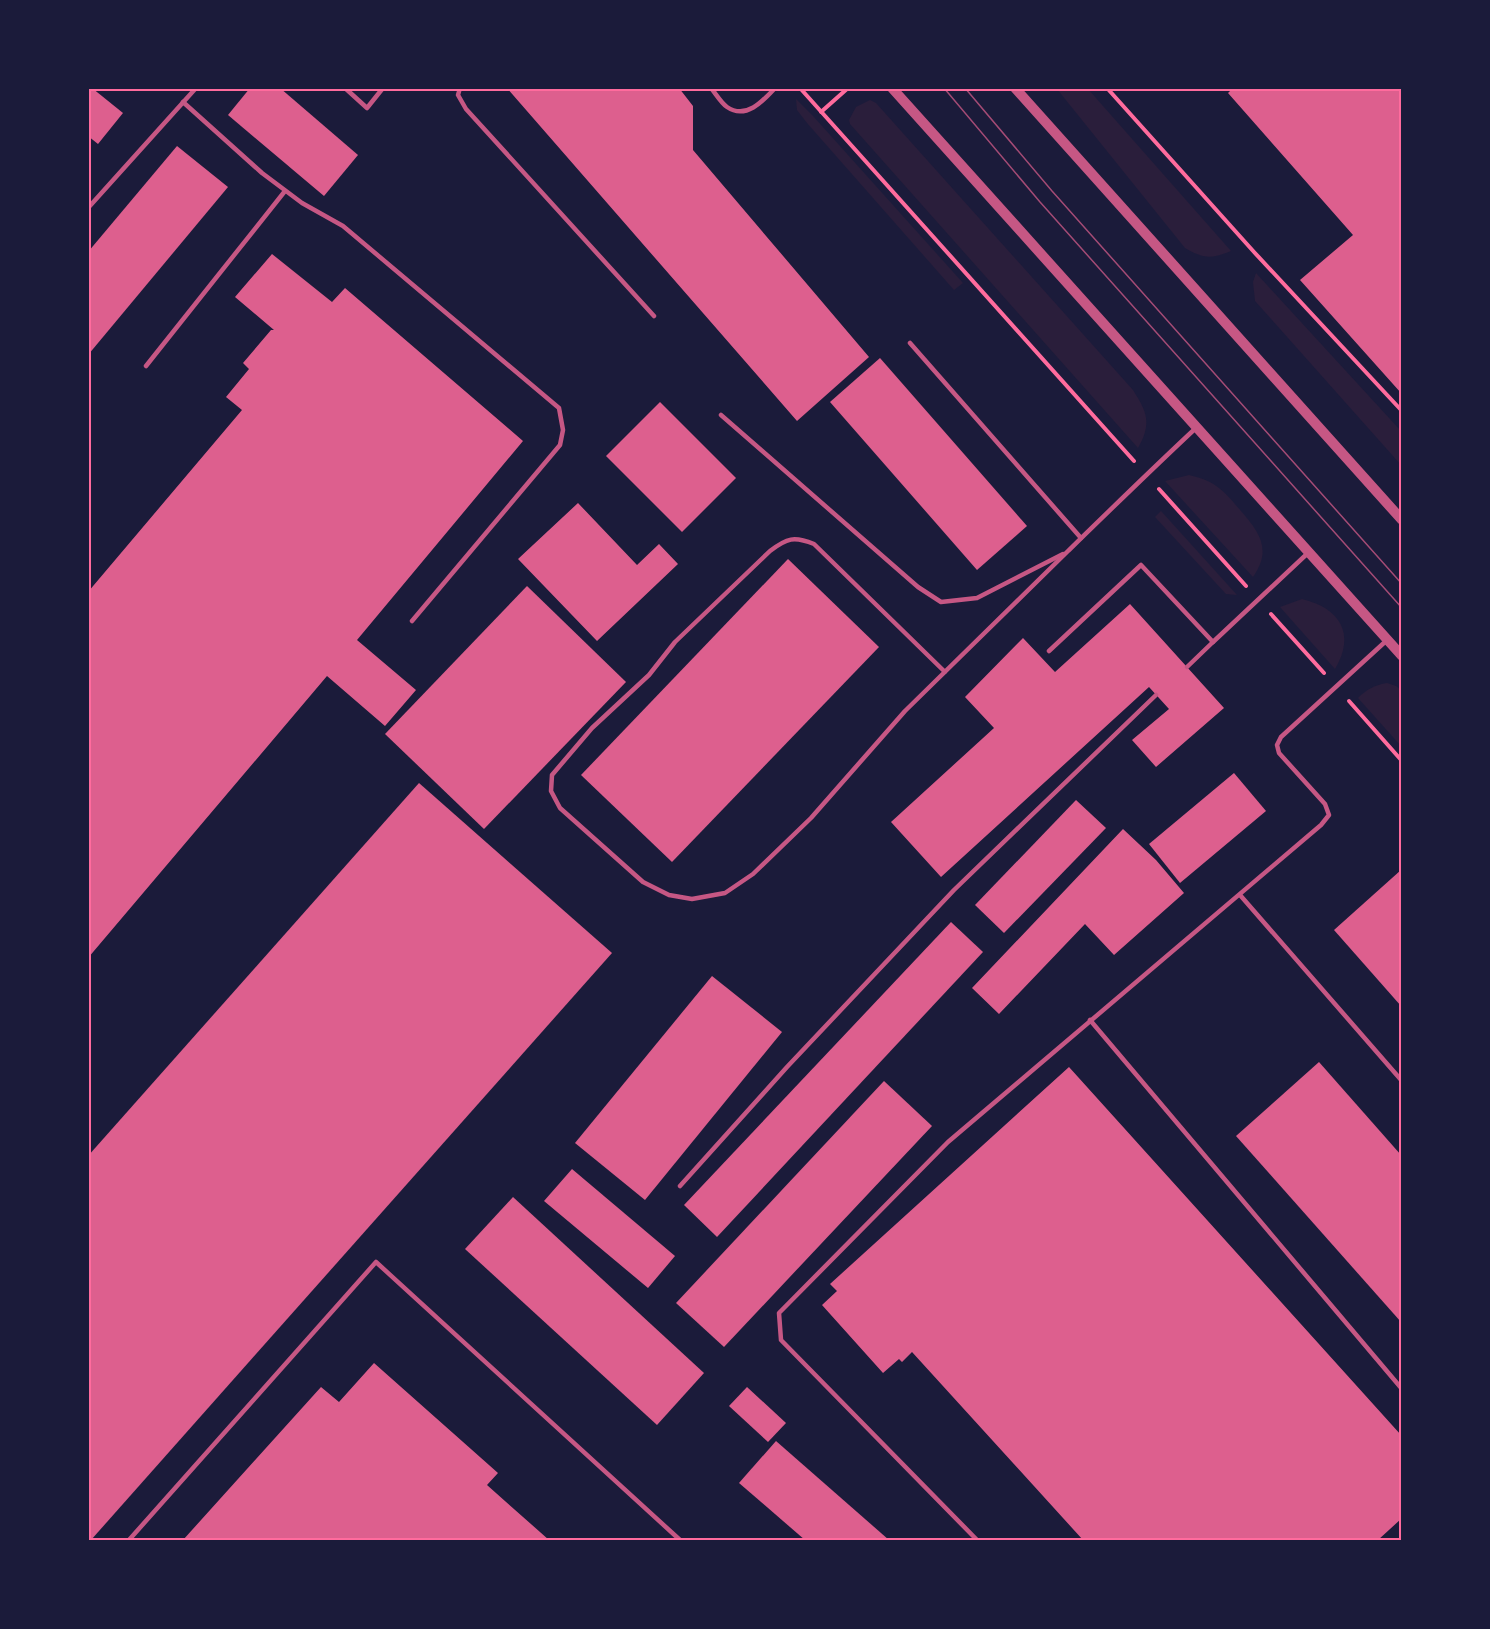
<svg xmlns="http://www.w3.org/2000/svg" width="1490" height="1629" viewBox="0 0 1490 1629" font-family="'Libre Baskerville',serif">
<rect width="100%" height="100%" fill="#1b1b3a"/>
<g fill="#2a1e3b">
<path d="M1057,89H1088L1231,251C1211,259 1204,259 1185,248Z"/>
<path d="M796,99L813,116L963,283L954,290L807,123L797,110Z"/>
<path d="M870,100L876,103L1133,390C1147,412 1152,423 1138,448L850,124L849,120L856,107Z"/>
<path d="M1256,273L1401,431V465L1255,301L1253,282Z"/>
<path d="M1189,475C1216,481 1224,491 1241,511C1260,533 1272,550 1253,577L1165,481Z"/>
<path d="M1161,511L1237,595L1226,594L1155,517Z"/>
<path d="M1302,599C1340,608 1356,634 1335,669L1280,607Z"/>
<path d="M1387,683L1396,686L1401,690V746L1358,698C1367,689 1375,685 1387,683Z"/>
</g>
<g fill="#dd5f8e">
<path d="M88,88H92L123,113L98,144L88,136Z"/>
<path d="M250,88H280L358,155L324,196L228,115Z"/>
<path d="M507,88H679L693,106V150L869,357L797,421Z"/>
<path d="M1233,88H1401V393L1300,280L1353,235L1228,93Z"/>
<path d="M177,146L228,187L88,355V252Z"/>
<path d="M272,254L332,302L345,288L523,441L357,640L416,690L385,726L327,676L88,958V592L242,410L226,397L249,369L243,363L271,330H274L235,297Z"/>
<path d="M880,358L1027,526L977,570L830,402Z"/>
<path d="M660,402L736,478L682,532L606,456Z"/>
<path d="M578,503L637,565L659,544L678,564L597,641L518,559Z"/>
<path d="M788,559L879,647L672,862L581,775Z"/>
<path d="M527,586L626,682L484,829L385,734Z"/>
<path d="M1130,604L1224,708L1156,767L1132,740L1169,709L1149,687L941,877L891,822L994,728L965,697L1023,638L1055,672Z"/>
<path d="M1234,773L1266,811L1180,883L1149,844Z"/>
<path d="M419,783L612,953L91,1540H88V1156Z"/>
<path d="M1076,800L1106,828L1004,933L975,905Z"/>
<path d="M1123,829L1156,860L1184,893L1114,955L1085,924L999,1014L972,988Z"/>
<path d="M1401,870V1006L1334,930Z"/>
<path d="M951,922L983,952L717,1237L684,1205Z"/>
<path d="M712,976L782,1032L645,1200L575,1143Z"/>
<path d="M1319,1062L1401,1155V1322L1236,1136Z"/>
<path d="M1069,1067L1401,1435V1519L1378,1540H1083L912,1352L902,1362L899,1359L883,1373L822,1305L837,1291L830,1284Z"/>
<path d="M884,1081L932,1126L724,1347L676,1303Z"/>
<path d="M572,1169L675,1256L648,1288L544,1201Z"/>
<path d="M513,1197L704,1373L657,1425L465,1249Z"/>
<path d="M374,1363L498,1473L487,1485L549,1540H183L321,1387L339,1402Z"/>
<path d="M747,1387L786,1423L768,1442L729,1406Z"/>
<path d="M776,1441L889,1540H805L739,1483Z"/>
</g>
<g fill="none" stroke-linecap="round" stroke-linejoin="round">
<g stroke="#ff6b9d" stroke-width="4">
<path d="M800,88L1134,461"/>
<path d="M1107,88L1254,252L1402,411"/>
<path d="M821,112L848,88"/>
<path d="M1159,489L1246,586"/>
<path d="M1271,614L1324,673"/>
<path d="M1349,701L1402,761"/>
</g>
<g stroke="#c65784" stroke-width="4.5">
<path d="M345,88L367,108L383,88"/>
<path d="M460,88L458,95L466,109L654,316"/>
<path d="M711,88C716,94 721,103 727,107C746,120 763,101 775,88"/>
<path d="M183,102L262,173L302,203L343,226L559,408L563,430L560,445L412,621"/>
<path d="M88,208L196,88"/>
<path d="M910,343L1081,538"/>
<path d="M146,366L285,191"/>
<path d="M721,415L918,587L941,602L977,598L1063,554"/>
<path d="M1049,651L1141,565L1213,642L1309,552"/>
<path d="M1187,667L1213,642"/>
<path d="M945,672L814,544C794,536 787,538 770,551L675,642L649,675L592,728L552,775L551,791L560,808L643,882L669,895L692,899L725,893L753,874L811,818L905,711L1068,551C1110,510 1153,468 1197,427"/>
<path d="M1240,895L1402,1081"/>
<path d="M1090,1020L1402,1389"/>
<path d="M680,1186L787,1067L954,890L1156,695"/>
<path d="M129,1540L376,1262L680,1540"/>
<path d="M977,1540L781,1340L779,1313L948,1142L1321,825L1329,815L1325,804L1279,753L1277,745L1281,737L1386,641"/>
</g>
<g stroke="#c65784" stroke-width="10">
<path d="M892,88L1402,656"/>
<path d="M1015,88L1402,520"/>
</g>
<g stroke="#a44b75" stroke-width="1.5">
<path d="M944,88L1040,202L1402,608"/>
<path d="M965,88L1052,191L1402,584"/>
</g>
</g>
<rect width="1490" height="1629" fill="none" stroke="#1b1b3a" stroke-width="180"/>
<rect x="90" y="90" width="1310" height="1449" fill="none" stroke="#ff6b9d" stroke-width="2"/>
</svg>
